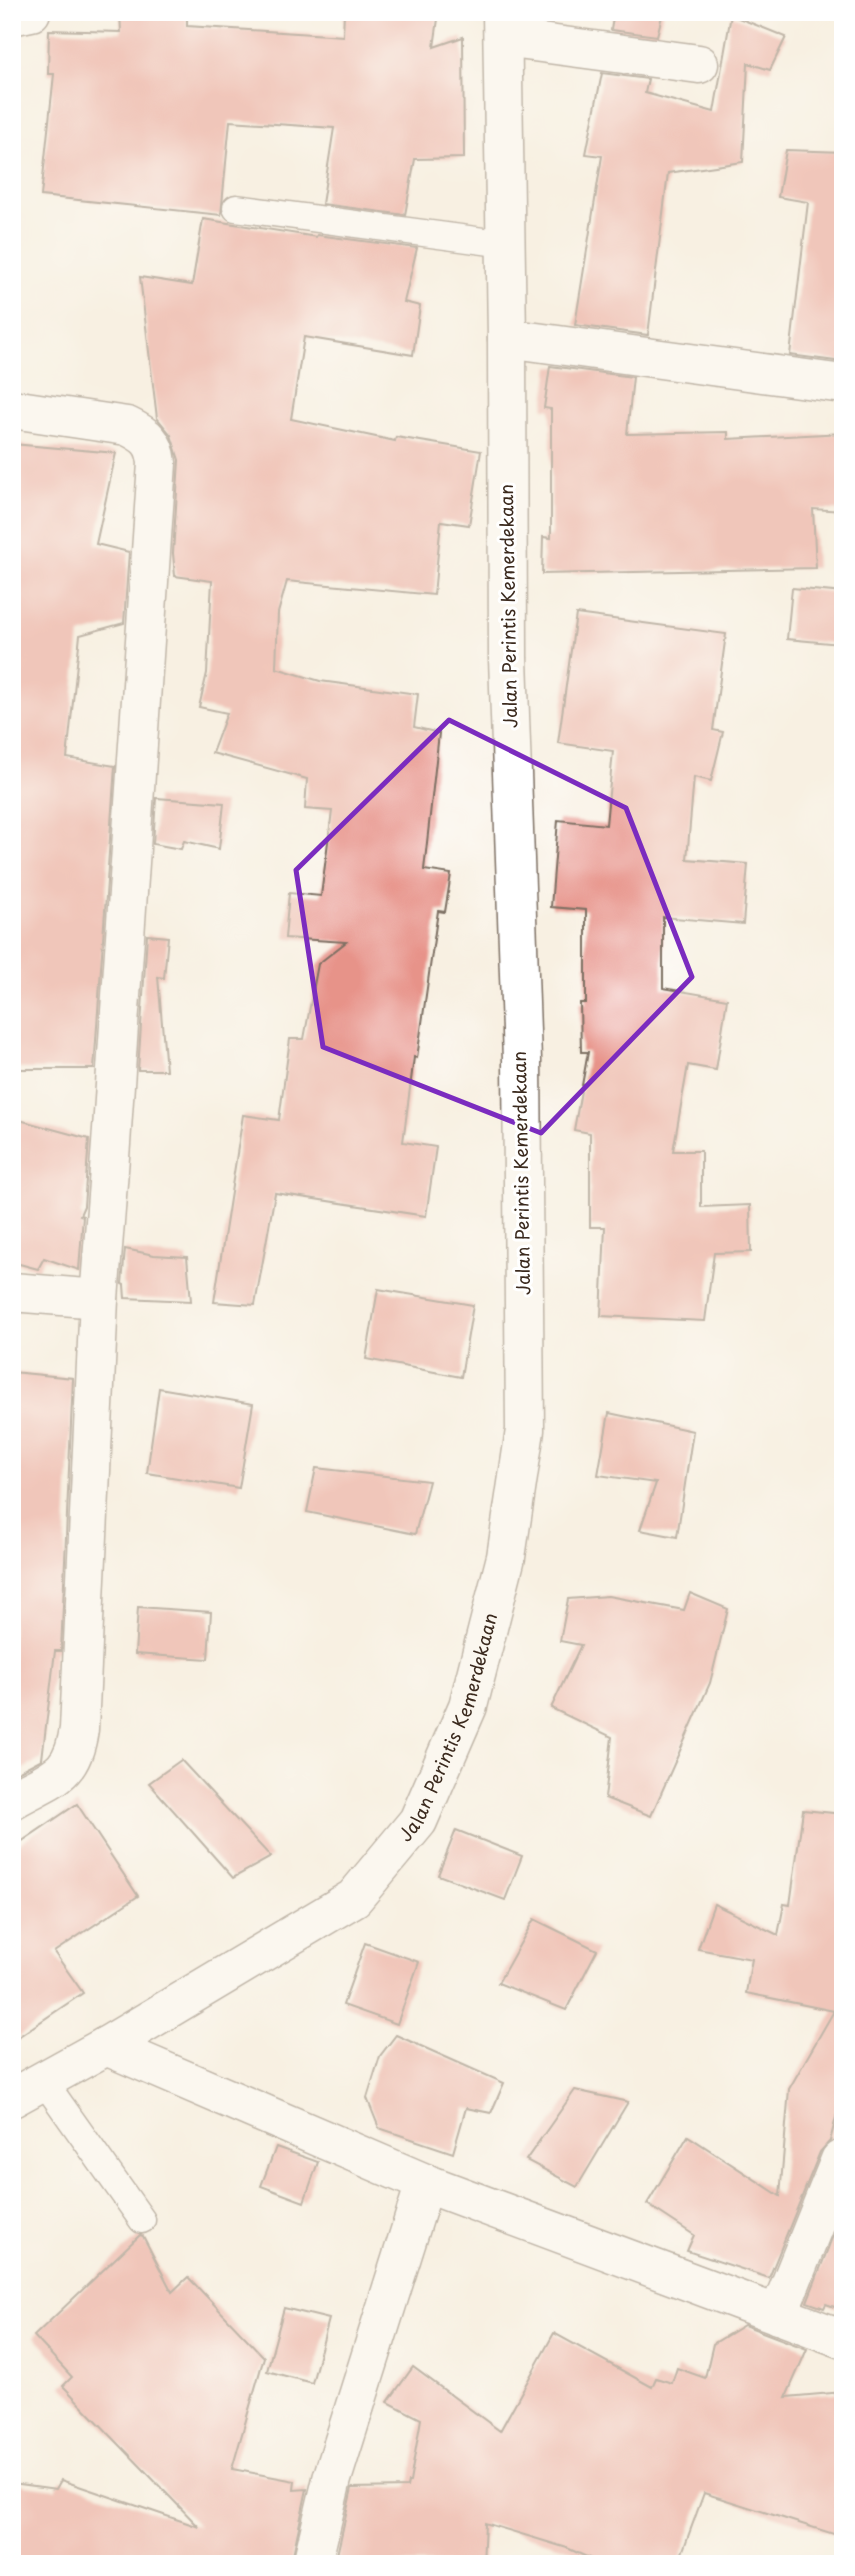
<svg xmlns="http://www.w3.org/2000/svg" width="855" height="2576" viewBox="0 0 855 2576" font-family="'Playpen Sans',sans-serif">
<rect width="100%" height="100%" fill="#fff"/>
<filter id="ink" filterUnits="userSpaceOnUse"><feTurbulence type="fractalNoise" baseFrequency=".0143" numOctaves="2"/><feDisplacementMap in="SourceGraphic" scale="14" xChannelSelector="R" yChannelSelector="G"/><feConvolveMatrix kernelMatrix="1 2 1 2 8 2 1 2 1" color-interpolation-filters="sRGB"/></filter>
<filter id="wash" filterUnits="userSpaceOnUse"><feTurbulence type="fractalNoise" baseFrequency=".00686" numOctaves="4" result="noise"/><feDisplacementMap in="SourceGraphic" scale="28" xChannelSelector="R" yChannelSelector="G"/><feGaussianBlur stdDeviation="1.57" result="paint"/><feColorMatrix in="noise" values="0 0 0 0 0 0 0 0 0 0 0 0 0 0 0 0 0 1.4 0 .05"/><feComposite in="paint" operator="in"/></filter>
<g filter="url(#wash)">
<rect width="100%" height="100%" fill="#f8f0e2"/>
<g id="blocks">
<g fill="#e79389">
<path d="M120,12H187V26L343,36L344,12H439L434,47L463,37L464,158L415,159L405,215L322,204L334,128L230,121L221,215L41,196L54,74H48L49,30L121,32Z"/>
<path d="M614,12H663L657,36L611,30Z"/>
<path d="M731,15L786,37L770,70L748,63L743,162L668,173L648,335L575,325L602,156L586,154L602,73L648,79L645,93L714,112Z"/>
<path d="M786,150L843,152V362L790,355L808,202L778,197Z"/>
<path d="M203,219L316,237L317,235L417,248L404,302L420,306L413,355L304,337L291,419L395,441L396,437L481,451L469,525L441,521L434,595L287,581L278,613L276,668L320,681L418,694L414,727L439,733L424,870L451,874L445,912L438,911L417,1058L414,1057L403,1142L436,1147L426,1216L275,1193L255,1305L214,1302L243,1115L279,1120L290,1039H304L318,964L346,942L285,938L289,893L321,896L332,811L305,809L307,779L212,753L227,713L199,707L207,673L212,581L175,576L173,553L179,460L171,435L157,418L140,277L192,285Z"/>
<path d="M550,366L633,377L627,434L728,432V439L843,433V511L813,509L816,568L542,574L543,537L551,538V409L544,408Z"/>
<path d="M12,444L116,453L96,544L129,552L124,623L80,635L67,758L115,766L94,1069H12Z"/>
<path d="M792,588L843,593L840,644L787,639Z"/>
<path d="M576,614L726,634L713,730L723,732L711,781L694,777L687,859L748,864L743,924L663,917V988L727,999L716,1070L688,1065L673,1151H701V1207L750,1205L751,1252L714,1253L705,1321L601,1316L605,1227H590V1133L574,1130L588,1052H581L580,1003H586V910L551,907L558,820L606,825L613,751L558,743Z"/>
<path d="M156,798L224,803L219,849L184,841L181,849L153,844Z"/>
<path d="M147,935L168,937L164,978L158,977L166,1070H138Z"/>
<path d="M12,1118L89,1139L84,1206L80,1215L83,1216L79,1270L44,1258L38,1269L12,1262Z"/>
<path d="M125,1249L154,1255L187,1257L191,1301L125,1298L124,1285L122,1284Z"/>
<path d="M378,1289L473,1305L461,1377L366,1359Z"/>
<path d="M12,1372L73,1378L61,1651H55L42,1759L12,1775Z"/>
<path d="M159,1388L253,1404L239,1488L147,1473Z"/>
<path d="M609,1413L693,1431L677,1537L640,1530L656,1483L598,1475Z"/>
<path d="M316,1468L429,1481L415,1534L307,1512Z"/>
<path d="M690,1593L728,1609L710,1683L651,1816L605,1798L612,1737L551,1708L581,1645L560,1641L568,1599L608,1596L684,1610Z"/>
<path d="M138,1607L211,1612L208,1659L135,1654Z"/>
<path d="M181,1760L271,1857L233,1878L149,1783Z"/>
<path d="M77,1804L138,1896L54,1952L83,1993L12,2041V1848Z"/>
<path d="M803,1810L843,1814V2090L830,2141L820,2152L769,2278L687,2251L694,2235L647,2204L688,2136L780,2196L789,2089L834,2011L746,1993L752,1959L698,1949L714,1904L778,1935L784,1904L790,1905Z"/>
<path d="M456,1830L522,1856L505,1900L438,1875Z"/>
<path d="M534,1919L597,1950L566,2010L498,1983Z"/>
<path d="M365,1943L419,1962L397,2024L343,2005Z"/>
<path d="M396,2035L504,2083L491,2113L466,2108L453,2153L379,2128L367,2098L380,2056Z"/>
<path d="M575,2090L628,2102L577,2187L526,2160Z"/>
<path d="M276,2147L318,2162L304,2202L261,2186Z"/>
<path d="M841,2215L843,2310L826,2304L824,2308L807,2302Z"/>
<path d="M140,2235L143,2236L172,2292L188,2277L264,2357L232,2469L295,2481L294,2490L307,2489L291,2564H12V2483L56,2489L61,2480L199,2527L63,2386L72,2377L34,2336Z"/>
<path d="M284,2308L329,2319L312,2383L267,2371Z"/>
<path d="M744,2325L807,2349L786,2397L843,2392V2537L704,2493L678,2564H602L567,2548L485,2523L483,2564H335L352,2488L407,2487L408,2482H410L421,2419L388,2402L413,2367L500,2431L554,2333L652,2387L656,2378L672,2383L677,2368L705,2378L713,2344Z"/>
</g>
</g>
</g>
<g filter="url(#ink)">
<use href="#blocks" fill-opacity="0" stroke="#7d6f63" stroke-width="2"/>
<g fill="none" stroke-linecap="round" stroke-linejoin="round">
<defs>
<g id="lane">
<path d="M236,208L506,244"/>
<path d="M43,2080L142,2220"/>
</g>
<g id="street">
<path d="M503,38L699,64"/>
<path d="M507,338L843,384"/>
<path d="M12,409L127,426C146,435 155,442 157,463L111,1144L99,1299L79,1729C72,1778 51,1777 12,1800"/>
<path d="M12,1292L99,1299"/>
<path d="M106,2046L425,2183L843,2339"/>
<path d="M778,2315L840,2160"/>
<path d="M312,2564L332,2479L425,2183"/>
</g>
<g id="secondary">
<path id="s1" d="M12,2098L106,2046L354,1898L418,1821L468,1706L506,1557L525,1430L522,1060L508,658L507,338L502,12"/>
</g>
<path id="highway" d="M12,16L31,12"/>
</defs>
<use href="#lane" stroke="#7d6f63" stroke-width="29"/>
<use href="#street" stroke="#7d6f63" stroke-width="41"/>
<use href="#secondary" stroke="#7d6f63" stroke-width="41"/>
<use href="#highway" stroke="#7d6f63" stroke-width="41"/>
<use href="#lane" stroke="#fff" stroke-width="26"/>
<use href="#street" stroke="#fff" stroke-width="38"/>
<use href="#secondary" stroke="#fff" stroke-width="38"/>
<use href="#highway" stroke="#fff" stroke-width="38"/>
</g>
</g>
<path d="M0 0H855V2576H0ZM449,720L626,808L692,977L541,1133L323,1047L296,870Z" fill="#f8f0e2" fill-opacity=".55" fill-rule="evenodd"/>
<path fill="none" stroke="#7b2cbf" stroke-width="5" stroke-linejoin="round" d="M449,720L626,808L692,977L541,1133L323,1047L296,870Z"/>
<g text-anchor="middle" stroke-width="6" stroke-linejoin="round" paint-order="stroke">
<g font-size="18" fill="#3b2a1e" stroke="#fff">
<text transform="translate(509 606) rotate(-91)" y="6">Jalan Perintis Kemerdekaan</text>
<text transform="translate(522 1173) rotate(-91)" y="6">Jalan Perintis Kemerdekaan</text>
<text dy="6" stroke="none"><textPath href="#s1" startOffset="595">Jalan Perintis Kemerdekaan</textPath></text>
</g>
</g>
<rect width="855" height="2576" fill="none" stroke="#fff" stroke-width="42"/>
</svg>
